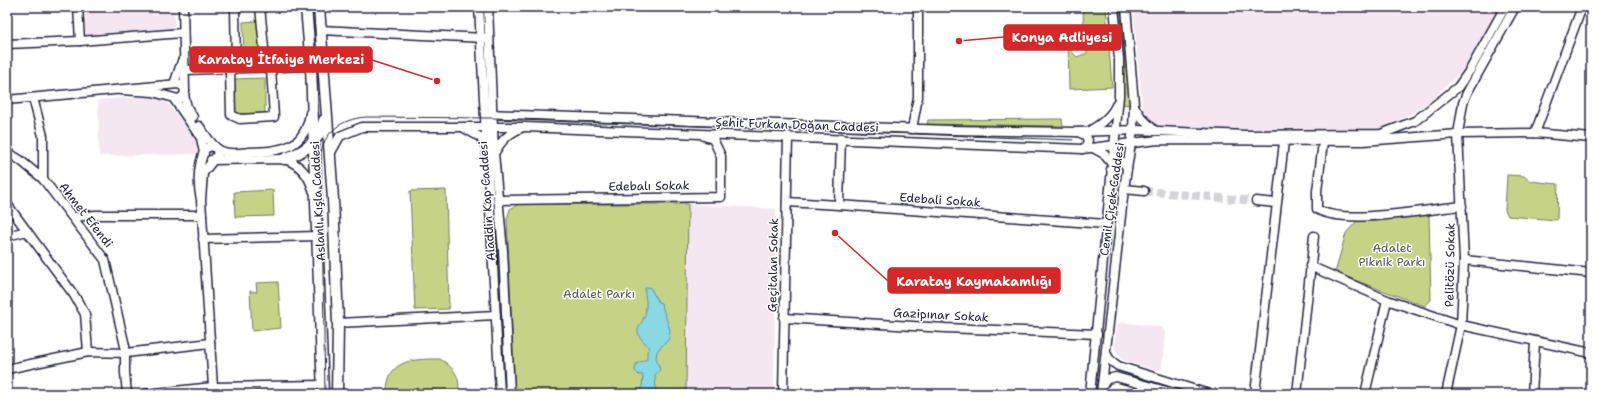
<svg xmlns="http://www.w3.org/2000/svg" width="1598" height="401" viewBox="0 0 1598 401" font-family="'Shantell Sans',sans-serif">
<rect width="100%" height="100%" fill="#fff"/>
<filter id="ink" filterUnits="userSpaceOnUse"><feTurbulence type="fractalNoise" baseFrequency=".025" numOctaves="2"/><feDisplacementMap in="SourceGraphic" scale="8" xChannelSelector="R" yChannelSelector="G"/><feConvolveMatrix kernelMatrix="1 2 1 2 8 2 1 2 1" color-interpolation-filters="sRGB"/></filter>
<g filter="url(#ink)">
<g fill="#f4e7f2">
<path d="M84,7H174L175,32L85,38Z"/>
<path d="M1133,7H1500L1469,65L1438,93L1434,100L1399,120L1377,130L1227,133L1157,125L1147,118L1142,106Z"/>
<path d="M149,96L163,100L169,104L194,138L197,145V154L99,156L98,100Z"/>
<path d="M688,204L776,209L774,394H686Z"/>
<path d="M1121,322L1162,327L1165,332L1162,367L1157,371L1123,360L1114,348L1117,325Z"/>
</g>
<g fill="#c6d387" stroke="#747a61">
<path d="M1083,7H1106L1112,87L1069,89L1068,37L1073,31L1080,30V39L1075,41L1071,46V51L1077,57L1087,53V45L1084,40Z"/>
<path d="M1116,7H1120L1130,105L1122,104L1123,83Z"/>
<path d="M258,21L260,61L244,62L243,22Z"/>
<path d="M265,78V113L234,114L233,79Z"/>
<path d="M1062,119L1063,126L927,124L928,120Z"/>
<path d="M1507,175L1524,176L1530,181L1558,184L1557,220L1508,216L1505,210Z"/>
<path d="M273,190L274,216L235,217L234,192Z"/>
<path d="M446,190L449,309L415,310L410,191Z"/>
<path d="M519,204H688L686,394H515L507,219L510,209Z"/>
<path d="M1429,215L1431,300L1425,306L1335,273L1346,233L1358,220Z"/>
<path d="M278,282L281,328L252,331L250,291L257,292L256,283Z"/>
<path d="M440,359C453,367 462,377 458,394H387C386,359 413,359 440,359Z"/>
</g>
<path fill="#89d9e4" stroke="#6090a0" d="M650,287L658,302L661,303L670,330L669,339L657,351L656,358L660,370L655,375L656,394H638L642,387L643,375H639L635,371L636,364L647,359V351L650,348C626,326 645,330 646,307C647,300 644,295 645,288Z"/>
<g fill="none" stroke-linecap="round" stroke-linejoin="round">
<path stroke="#d3d3d8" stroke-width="8" stroke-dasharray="8 4" stroke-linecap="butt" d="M1144,191L1256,201"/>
<defs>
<g id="minor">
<path d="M78,7L80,41"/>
<path d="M183,7L185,90"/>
<path d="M235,7L236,69"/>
<path d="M260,7L266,68"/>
<path d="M479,7L500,394"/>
<path d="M488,7L494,153L503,251L510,394"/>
<path d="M320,30L485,38"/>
<path d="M7,44L80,41L182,33"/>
<path d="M230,69L231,115L240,119L274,117L271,68"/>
<path d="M185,70L311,66"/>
<path d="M174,84L182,61"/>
<path d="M184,95L187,107L193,117"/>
<path d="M33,98L43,136V179L105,260L125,346V373L127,394"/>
<path d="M174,99L201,138L204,153"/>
<path d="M7,100L178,84L183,86L185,91L184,96L178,99L153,92L121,90"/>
<path d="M1134,106L1141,117L1155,131"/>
<path d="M485,114L950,130L1076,132L1137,130L1245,135L1381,134L1415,121L1458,87L1470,70L1505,7"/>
<path d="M199,126C206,135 211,146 221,151C230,155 240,153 249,152C280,151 305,150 310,113"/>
<path d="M464,128L480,137L485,145"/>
<path d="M912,129L918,97V7"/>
<path d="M1089,131C1102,124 1112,116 1117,103"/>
<path d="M1078,132L1085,135L1088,140L1086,147L1082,149"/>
<path d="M1535,133L1582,7"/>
<path d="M841,138L839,205L1106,224"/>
<path d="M1323,142L1317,191V209C1343,226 1429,209 1462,206"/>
<path d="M1093,148L1104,154L1112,164"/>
<path d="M7,152L20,160L43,179"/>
<path d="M495,152C501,141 508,133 521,128"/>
<path d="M330,154L340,136L362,127H525L1082,149L1158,140L1363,141L1458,134L1535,133L1591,138"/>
<path d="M211,160L284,159C300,164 309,175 313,190"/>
<path d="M1111,169L1114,164L1121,161L1125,164L1127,169"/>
<path d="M1124,189L1144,191"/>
<path d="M201,200C197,182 198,165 205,149L211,146L216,148L218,154L203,173L201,200L213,387"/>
<path d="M498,200L721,197V156L713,139L704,136"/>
<path d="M1256,201L1276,203"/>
<path d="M787,202L839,205"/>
<path d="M7,204L74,295L85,314L88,352"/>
<path d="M73,217L96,215H202"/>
<path d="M7,236L27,231"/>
<path d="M203,239L318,236"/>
<path d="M1464,260L1591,273"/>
<path d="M1310,266L1387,300L1461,325L1591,353"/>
<path d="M784,318L945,328L1097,334"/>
<path d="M338,323L496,315"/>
<path d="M1106,353L1110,360L1118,366L1209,394"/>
<path d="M7,369L88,352L126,353L210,343"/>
<path d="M1102,386L1107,379L1116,377L1177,394"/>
<path d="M145,394L213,387L323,385"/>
<path d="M783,394L788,136"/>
<path d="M1090,394L1119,96V59L1114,7"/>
<path d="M1101,394L1124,189L1133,130L1134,104L1126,7"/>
<path d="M1255,394L1284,142"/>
<path d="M1297,394L1314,236"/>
<path d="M1365,394L1387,300"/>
<path d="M1446,394L1461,325L1464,260L1458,134L1463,103L1467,93L1515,7"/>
<path d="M1532,394L1535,342"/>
</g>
<g id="major">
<path d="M306,7L311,66L323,394"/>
<path d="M319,7L333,199L338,323L337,394"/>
<path d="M284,159C304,152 320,142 324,120"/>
</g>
</defs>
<use href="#minor" stroke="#22223b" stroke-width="11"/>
<use href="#major" stroke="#22223b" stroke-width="13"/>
<use href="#minor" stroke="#fff" stroke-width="8"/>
<use href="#major" stroke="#fff" stroke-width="10"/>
<path stroke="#22223b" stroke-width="1" d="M325,394L321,153C325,129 347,117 369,117L493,118L1073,140"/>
</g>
</g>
<g text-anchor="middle" stroke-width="3" stroke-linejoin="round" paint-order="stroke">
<g font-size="12" fill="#22223b" stroke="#fff">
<text transform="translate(797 125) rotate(2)" y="4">Şehit Furkan Doğan Caddesi</text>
<text transform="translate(649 186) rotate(-1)" y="4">Edebalı Sokak</text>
<text transform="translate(1112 199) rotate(-82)" y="4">Cemil Çiçek Caddesi</text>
<text transform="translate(940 200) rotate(4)" y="4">Edebali Sokak</text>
<text transform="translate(318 201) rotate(-93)" y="4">Aslanlı Kışla Caddesi</text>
<text transform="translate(487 201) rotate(-94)" y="4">Aladdin Kap Caddesi</text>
<text transform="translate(86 215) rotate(52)" y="4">Ahmet Efendi</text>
<text transform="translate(773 265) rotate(-89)" y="4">Geçitalan Sokak</text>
<text transform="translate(1450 265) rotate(-89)" y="4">Pelitözü Sokak</text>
<text transform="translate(941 315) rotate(3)" y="4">Gazipınar Sokak</text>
</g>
<g font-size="12" fill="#535752" stroke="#fff">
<text x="1392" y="252">Adalet<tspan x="1392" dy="14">Piknik Parkı</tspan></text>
<text x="599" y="298">Adalet Parkı</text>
</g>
</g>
<path fill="none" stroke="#d62828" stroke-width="1.5" d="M959 41L1004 37M437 81L372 60M835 233L888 281"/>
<g fill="#d62828" stroke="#fff" stroke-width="1.5">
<circle cx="959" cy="41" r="4"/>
<circle cx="437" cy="81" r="4"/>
<circle cx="835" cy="233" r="4"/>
</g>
<g fill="#d62828" stroke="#d62828" stroke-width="1.5">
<rect x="1004" y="25" width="117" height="25" rx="4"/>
<rect x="190" y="47" width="182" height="25" rx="4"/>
<rect x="888" y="268" width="172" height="25" rx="4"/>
</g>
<g font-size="13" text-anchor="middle" font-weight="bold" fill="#fff">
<text x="1062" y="42">Konya Adliyesi</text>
<text x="281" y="64">Karatay İtfaiye Merkezi</text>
<text x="974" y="286">Karatay Kaymakamlığı</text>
</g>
<rect width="1598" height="401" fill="none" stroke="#fff" stroke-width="24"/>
<rect x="12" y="12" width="1574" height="377" fill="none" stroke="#22223b" stroke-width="1.5" filter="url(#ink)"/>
</svg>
